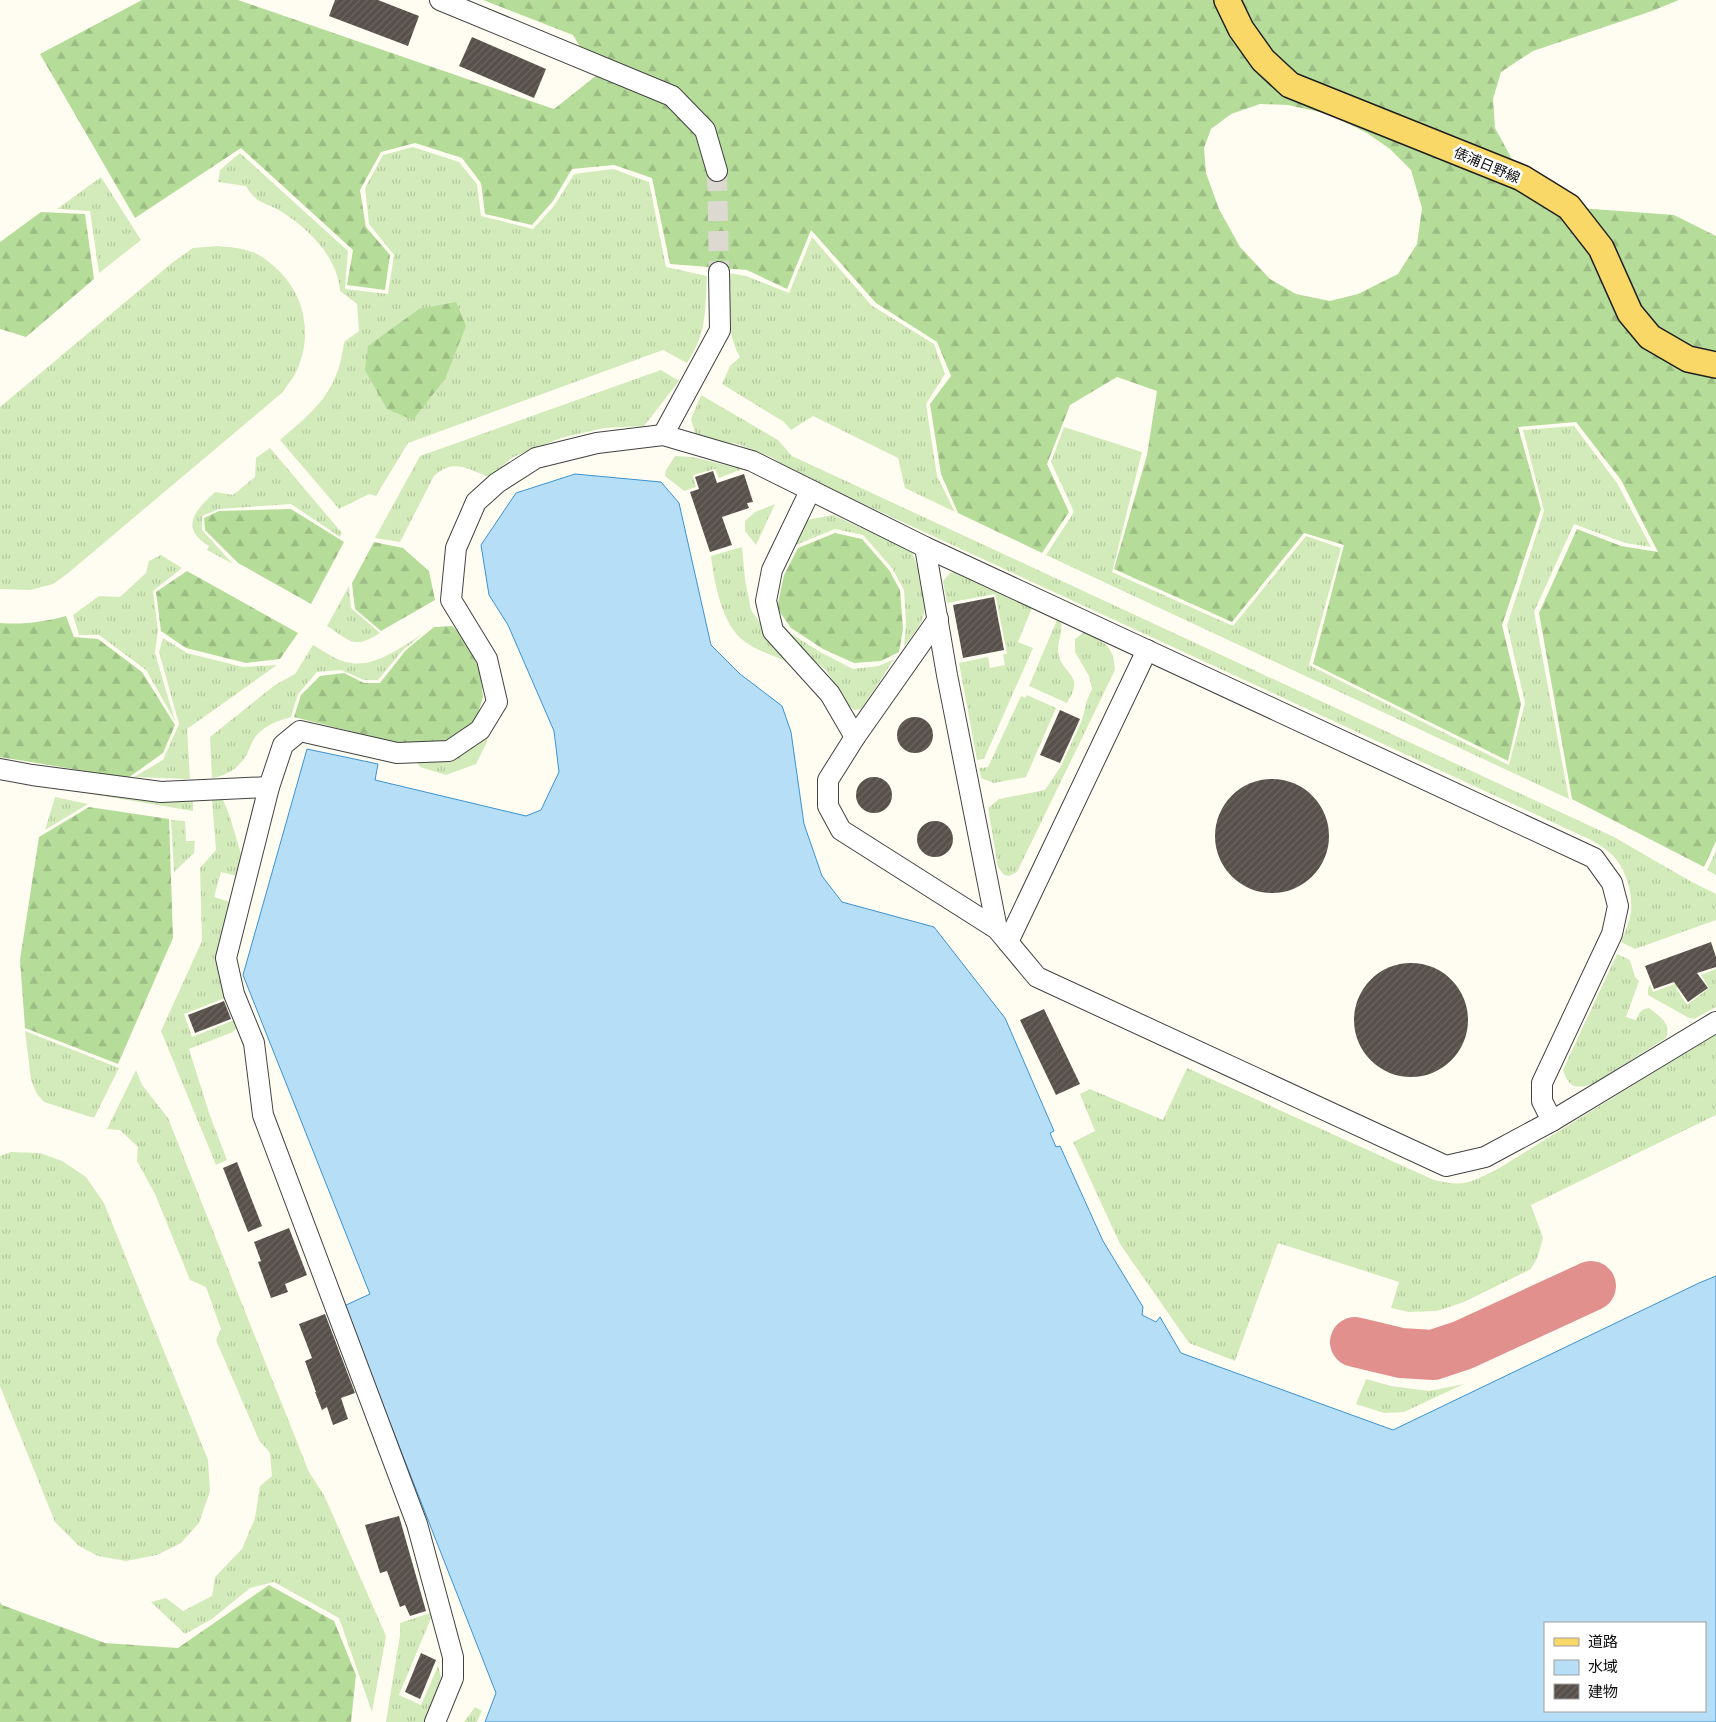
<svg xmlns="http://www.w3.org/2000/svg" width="1716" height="1722" viewBox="0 0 1716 1722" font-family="'IBM Plex Serif','Noto Sans JP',serif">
<defs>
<pattern id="grass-tufts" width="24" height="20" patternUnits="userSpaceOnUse" patternTransform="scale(1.25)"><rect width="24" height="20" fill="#d3ebba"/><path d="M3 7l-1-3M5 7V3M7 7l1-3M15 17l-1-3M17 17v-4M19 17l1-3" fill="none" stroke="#b4c89f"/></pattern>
<pattern id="forest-firs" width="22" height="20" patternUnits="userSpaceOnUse" patternTransform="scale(1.25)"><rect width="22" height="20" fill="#b6dc99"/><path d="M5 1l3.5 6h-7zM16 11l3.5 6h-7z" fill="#9bbc83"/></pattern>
<pattern id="building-hatch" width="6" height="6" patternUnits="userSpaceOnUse" patternTransform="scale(1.25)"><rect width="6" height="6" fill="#58514b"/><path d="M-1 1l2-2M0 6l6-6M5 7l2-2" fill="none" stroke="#6b6561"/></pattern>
</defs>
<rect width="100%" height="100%" fill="#fffdf2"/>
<g fill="url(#grass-tufts)">
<path d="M413,147L459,162L477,184L481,216L533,229L554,206L574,174L613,169L649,182L666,267L707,276C705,311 707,333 687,363L663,350L408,443L376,496L369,494L339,509L280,440C316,409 338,392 344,342L359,331L357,304L340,291C338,258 309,229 282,212C265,201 258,206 246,186L218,182L220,170L240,153L348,251L345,289L388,294L394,255L369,224L365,188L383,155Z"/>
<path d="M101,177L141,240L99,273L90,211L57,209Z"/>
<path d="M812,237L871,305L934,344L945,374L926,404L937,476L955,512L905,488L898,458L813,416L791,430L784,422L722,384L730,366L740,357C725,332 730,301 729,273L746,276L789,293Z"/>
<path d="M217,246C229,247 243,248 255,253C264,257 273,265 280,272C307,299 313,341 294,376C291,381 286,386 283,392L67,574L53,584L30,590L0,589V407L173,262L193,248Z"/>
<path d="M661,370L679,381L644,426L604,428L561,438L513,457L489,477C468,469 453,458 434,476L400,542L375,538L420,456Z"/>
<path d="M701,395L778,440L792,456L1614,837L1690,881L1716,894V920L1635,949L1621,942C1625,933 1629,922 1631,912C1633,891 1625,865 1608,851C1603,847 1597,844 1591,840L792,471L773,458L738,444L709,440L695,433L691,419Z"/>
<path d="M1574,426L1617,483L1651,547L1625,543L1574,524L1534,612L1569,799L1046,555L1074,512L1051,462L1064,427L1142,452L1112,572L1233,626L1306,536L1341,548L1309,665L1509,765L1525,703L1507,625L1544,511L1523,430Z"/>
<path d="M270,448L342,533L340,537L291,504L219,509L202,516V530L233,564L207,550L209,546C178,527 196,510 215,492L233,495L255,477L256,458Z"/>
<path d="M675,456L692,457L742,469L719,478L715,469L693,475L696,487L684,491L665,476L666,470Z"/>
<path d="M775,504L756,545L745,531V521L755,512Z"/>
<path d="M833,515L912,551C918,571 931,599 922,620C918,629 910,638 904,647L906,624L904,590L892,568L863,535L835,529L796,545L806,520Z"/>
<path d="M742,547L745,579L751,610L789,663C775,656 757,651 744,641C722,625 714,582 711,556Z"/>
<path d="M161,555L182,568L153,591L158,630L155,653L175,721L146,670L99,635H79L73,615L99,596L120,597L146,573L149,561Z"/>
<path d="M956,572L1032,608L1018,642L1033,648L984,759L977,760L959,663L988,657L990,668L1005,665L1003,655L1007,653L995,594L947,603L943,581L950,573Z"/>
<path d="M349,586L351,608L380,633C353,650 351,641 327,626Z"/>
<path d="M1057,620L1061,622C1063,632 1058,640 1058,650C1060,676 1087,672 1067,703L1029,686Z"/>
<path d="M781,621L790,633L822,653L853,669L879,666L894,659L862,709L854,710L846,703L839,690L825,669L798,649Z"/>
<path d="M1084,632C1105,643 1113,644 1115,670L1017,872L1009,876L1004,875L998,867L988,808L999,799L1045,790L1061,766L1082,720L1087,700L1092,689L1089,676L1075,652V639Z"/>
<path d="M421,635L402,651L378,680H364L341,670L317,672L298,694L291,717C278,721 265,725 256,736C252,741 250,748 247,754C240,767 227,776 212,778L210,737L275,685L295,674L313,645C324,651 338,662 351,663C376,667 401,647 421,635Z"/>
<path d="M163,638L187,653L243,667L277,665L187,729L190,779L134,777L163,760L179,724L159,652Z"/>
<path d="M1027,695L1056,708L1026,777L994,783L981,778L979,768L988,767L1021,696L1025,698Z"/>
<path d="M488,731L487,742L476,764L446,775L420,767L416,761Z"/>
<path d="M74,791L159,800H193V811Z"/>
<path d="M55,797L88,804L45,830Z"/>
<path d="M222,797L230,817L241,854L237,876L221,872L214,897L230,902L221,975L225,998L184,1014L192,1037L234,1020L236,1028L233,1032L189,1049L209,1113L227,1160L216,1165L161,1031L202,941L200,868L216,850L212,800Z"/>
<path d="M171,820L185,821L186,841H195L194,853L174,872Z"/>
<path d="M1716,851V875L1707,870Z"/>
<path d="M1617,954L1630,960L1635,977L1639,981L1626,1017L1636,1020C1639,1013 1641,1009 1649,1008C1659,1016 1672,1023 1666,1038L1593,1084C1575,1089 1569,1088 1563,1070Z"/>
<path d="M1716,969V1007L1694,1019L1689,1018L1648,995V989L1650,984L1653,992L1691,978L1676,988L1687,1005L1709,988L1701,975Z"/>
<path d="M25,1031L119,1068L94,1118L44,1102L37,1094L31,1080Z"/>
<path d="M1716,1034V1115L1531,1205L1543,1238L1538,1256L1531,1269L1464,1302L1437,1311L1409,1312L1391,1308L1399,1282L1278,1243L1235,1361L1189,1343L1120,1244L1073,1142L1095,1131L1080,1094L1090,1089L1163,1120L1187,1068L1434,1180C1464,1187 1469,1183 1496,1170Z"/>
<path d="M136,1070L142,1085L168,1118L309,1472L324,1495L386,1636L372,1712L339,1618L274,1582L250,1588L212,1619L185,1634L151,1602L166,1598L183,1611L212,1596L215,1577L242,1549L255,1518L260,1486L272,1476L270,1453L259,1440L216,1340L221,1329L206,1287L190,1280L155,1194L137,1161L138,1147L120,1130L107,1129Z"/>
<path d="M11,1152L40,1153L62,1161L86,1177L104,1203L208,1460L210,1491L199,1523L181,1543L157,1555L126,1561L98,1556L79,1546L55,1522L0,1386V1156Z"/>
<path d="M1366,1379L1391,1386L1429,1391L1464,1384L1404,1412L1384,1413L1356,1404Z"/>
<path d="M430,1613L431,1618L399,1695L421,1705L438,1666L441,1677L435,1700L427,1722H386L400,1635V1623Z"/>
<path d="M475,1707L482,1711L477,1722H464Z"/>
</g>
<g fill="url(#forest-firs)" fill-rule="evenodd">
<path d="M142,0H238L554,109L597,75L573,35L483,0H1679L1652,11L1533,51L1501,72L1493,99L1495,128L1513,161L1566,207L1674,215L1716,236V841L1704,867L1572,799L1539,613L1577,529L1621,546L1658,552L1621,480L1576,422L1518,427L1541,509L1502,625L1521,704L1508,761L1313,664L1344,545L1304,533L1232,622L1114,569L1147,455L1157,391L1117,377L1070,405L1047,464L1069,512L1042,553L958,513L941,474L930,404L951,376L937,342L876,303L811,230L787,289L747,270L670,264L652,178L614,165L572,169L553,201L532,225L485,214L481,183L462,158L415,143L381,152L360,190L366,227L390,255L385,290L347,285L353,250L241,148L135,218L40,54ZM1260,104L1288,105L1329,114L1367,133L1390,149L1411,170L1422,208L1417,244L1398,274L1358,294L1330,301L1296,294L1270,279L1240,247L1219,209L1206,173L1204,148L1211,129L1231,114Z"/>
<path d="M41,212L85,214L94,279L26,337L0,329V242Z"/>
<path d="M456,302L466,326L445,379L413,420L387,409L365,370L368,346L419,309Z"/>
<path d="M291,509L344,542L311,604L238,563L205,530L204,518L219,511Z"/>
<path d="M835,533L862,539L889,570L900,590L903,629L899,652L881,661L854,663L823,649L791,628L777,608L784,575L798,548Z"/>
<path d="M374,542L403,548L429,571L435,600L381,631L355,609L352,583Z"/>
<path d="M187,571L298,633L280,659L246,663L186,648L161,631L156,592Z"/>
<path d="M66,616L74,637L98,639L142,672L175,725L163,753L128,778L0,757V623C23,625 43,622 66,616Z"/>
<path d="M452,626L467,640L480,672L483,697L476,720L459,736L433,744H401L294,717L301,695L320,676L344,673L364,683H380L406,650L434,627Z"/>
<path d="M89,807L169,819L173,938L118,1064L25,1028L20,960L39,837Z"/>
<path d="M269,1585L334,1621L356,1675L351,1722H0V1602L2,1605L105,1643L178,1648Z"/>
</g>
<path fill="#b6def7" stroke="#3b93d0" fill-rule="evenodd" d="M575,474L661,482L679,503L711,645L740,674L782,706L791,732L804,824L822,876L842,902L934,927L1005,1018L1054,1131L1050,1133L1056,1147L1060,1146L1103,1241L1143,1307L1142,1315L1156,1322L1160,1317L1181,1353L1393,1430L1699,1283L1716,1276V1722H485L496,1693L344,1306L370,1294L243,975L307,749L378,764L375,780L526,816L541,810L559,772L554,731L508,625L489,595L481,545L516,493ZM1545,1623H1705V1711H1545Z"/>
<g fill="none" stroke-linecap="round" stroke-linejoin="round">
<path stroke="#e1908e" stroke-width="50" d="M1355,1342L1401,1353L1433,1355L1463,1345L1591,1286"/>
</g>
<g fill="url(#building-hatch)">
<path d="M335,0H378L419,16L408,46L329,16Z"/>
<path d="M472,37L546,69L534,98L459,66Z"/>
<path d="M713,471L717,483L744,474L753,502L747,503L749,508L722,517L732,545L710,552L690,492L699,489L695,477Z"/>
<path d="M994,597L1004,650L963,658L953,605Z"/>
<path d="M1060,710L1080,719L1060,763L1040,755Z"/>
<circle cx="915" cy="735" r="18"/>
<circle cx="874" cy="795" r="18"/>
<circle cx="1272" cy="836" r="57"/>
<circle cx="935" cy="839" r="18"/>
<path d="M1711,942L1716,957V967L1697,973L1708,988L1688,1002L1674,982L1654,989L1645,966Z"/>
<circle cx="1411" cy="1020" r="57"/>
<path d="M224,1001L231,1019L195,1033L188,1015Z"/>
<path d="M1044,1009L1080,1084L1056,1095L1020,1020Z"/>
<path d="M237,1162L262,1226L248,1232L223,1168Z"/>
<path d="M289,1228L307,1275L285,1284L288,1292L271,1298L258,1262L261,1261L254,1242Z"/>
<path d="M325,1314L355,1393L341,1398L348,1419L333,1425L327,1407L322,1410L315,1392H316L305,1361L312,1358L299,1324Z"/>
<path d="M399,1516L426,1611L410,1616L405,1605L400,1607L387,1571L380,1573L365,1525Z"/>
<path d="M421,1653L436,1660L420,1699L405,1692Z"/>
</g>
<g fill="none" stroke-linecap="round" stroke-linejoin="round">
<path stroke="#dbd9d0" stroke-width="20" stroke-dasharray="20 10" stroke-linecap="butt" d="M717,171L719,272"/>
<defs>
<g id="minor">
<path d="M440,0L672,96L705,130L717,171"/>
<path d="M663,435L720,330L719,272"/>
<path d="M810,491L772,570L766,601L773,631L830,694L855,737"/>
<path d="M925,547L947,675L997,929"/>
<path d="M938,619L855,737L828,780V806L841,830L997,929L1037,977L1446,1166L1485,1157L1552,1121L1716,1022"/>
<path d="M0,769L32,775L161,792L269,787"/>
<path d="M1008,942L1147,650"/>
<path d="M435,1722L453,1678V1657L417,1524L263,1115L254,1043L234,994L226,958L269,787L283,745L300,731L397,753L449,751L480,730L497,702L487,659L451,600L456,548L476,502L497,483L536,458L597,443L663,435L752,461L925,547L1594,858L1612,883L1618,906L1612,934L1542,1083V1101L1552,1121"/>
</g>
<path id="major" d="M1227,0L1241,29L1263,60L1290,85L1522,178L1569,207L1601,248L1630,313L1650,337L1688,359L1716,365"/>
</defs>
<use href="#minor" stroke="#424242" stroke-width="22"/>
<use href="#major" stroke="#202020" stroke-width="28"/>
<use href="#minor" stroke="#fff" stroke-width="20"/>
<use href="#major" stroke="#fad867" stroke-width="25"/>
</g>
<g text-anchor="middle" stroke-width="5" stroke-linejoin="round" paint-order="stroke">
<g font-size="14" fill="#0f0f0f" stroke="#fff">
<text transform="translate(1487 165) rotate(23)" y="5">俵浦日野線</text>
</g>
</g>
<rect x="1544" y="1622" width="162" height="90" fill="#ffffff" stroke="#9f9f9f"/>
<rect x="1554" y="1638" width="25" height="8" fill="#fad867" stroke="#9f9f9f"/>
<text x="1588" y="1647" font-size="15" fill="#0f0f0f">道路</text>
<rect x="1554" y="1660" width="25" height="15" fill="#b6def7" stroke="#9f9f9f"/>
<text x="1588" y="1672" font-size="15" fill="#0f0f0f">水域</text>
<rect x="1554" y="1684" width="25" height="15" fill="url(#building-hatch)" stroke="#9f9f9f"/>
<text x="1588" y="1697" font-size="15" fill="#0f0f0f">建物</text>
</svg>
